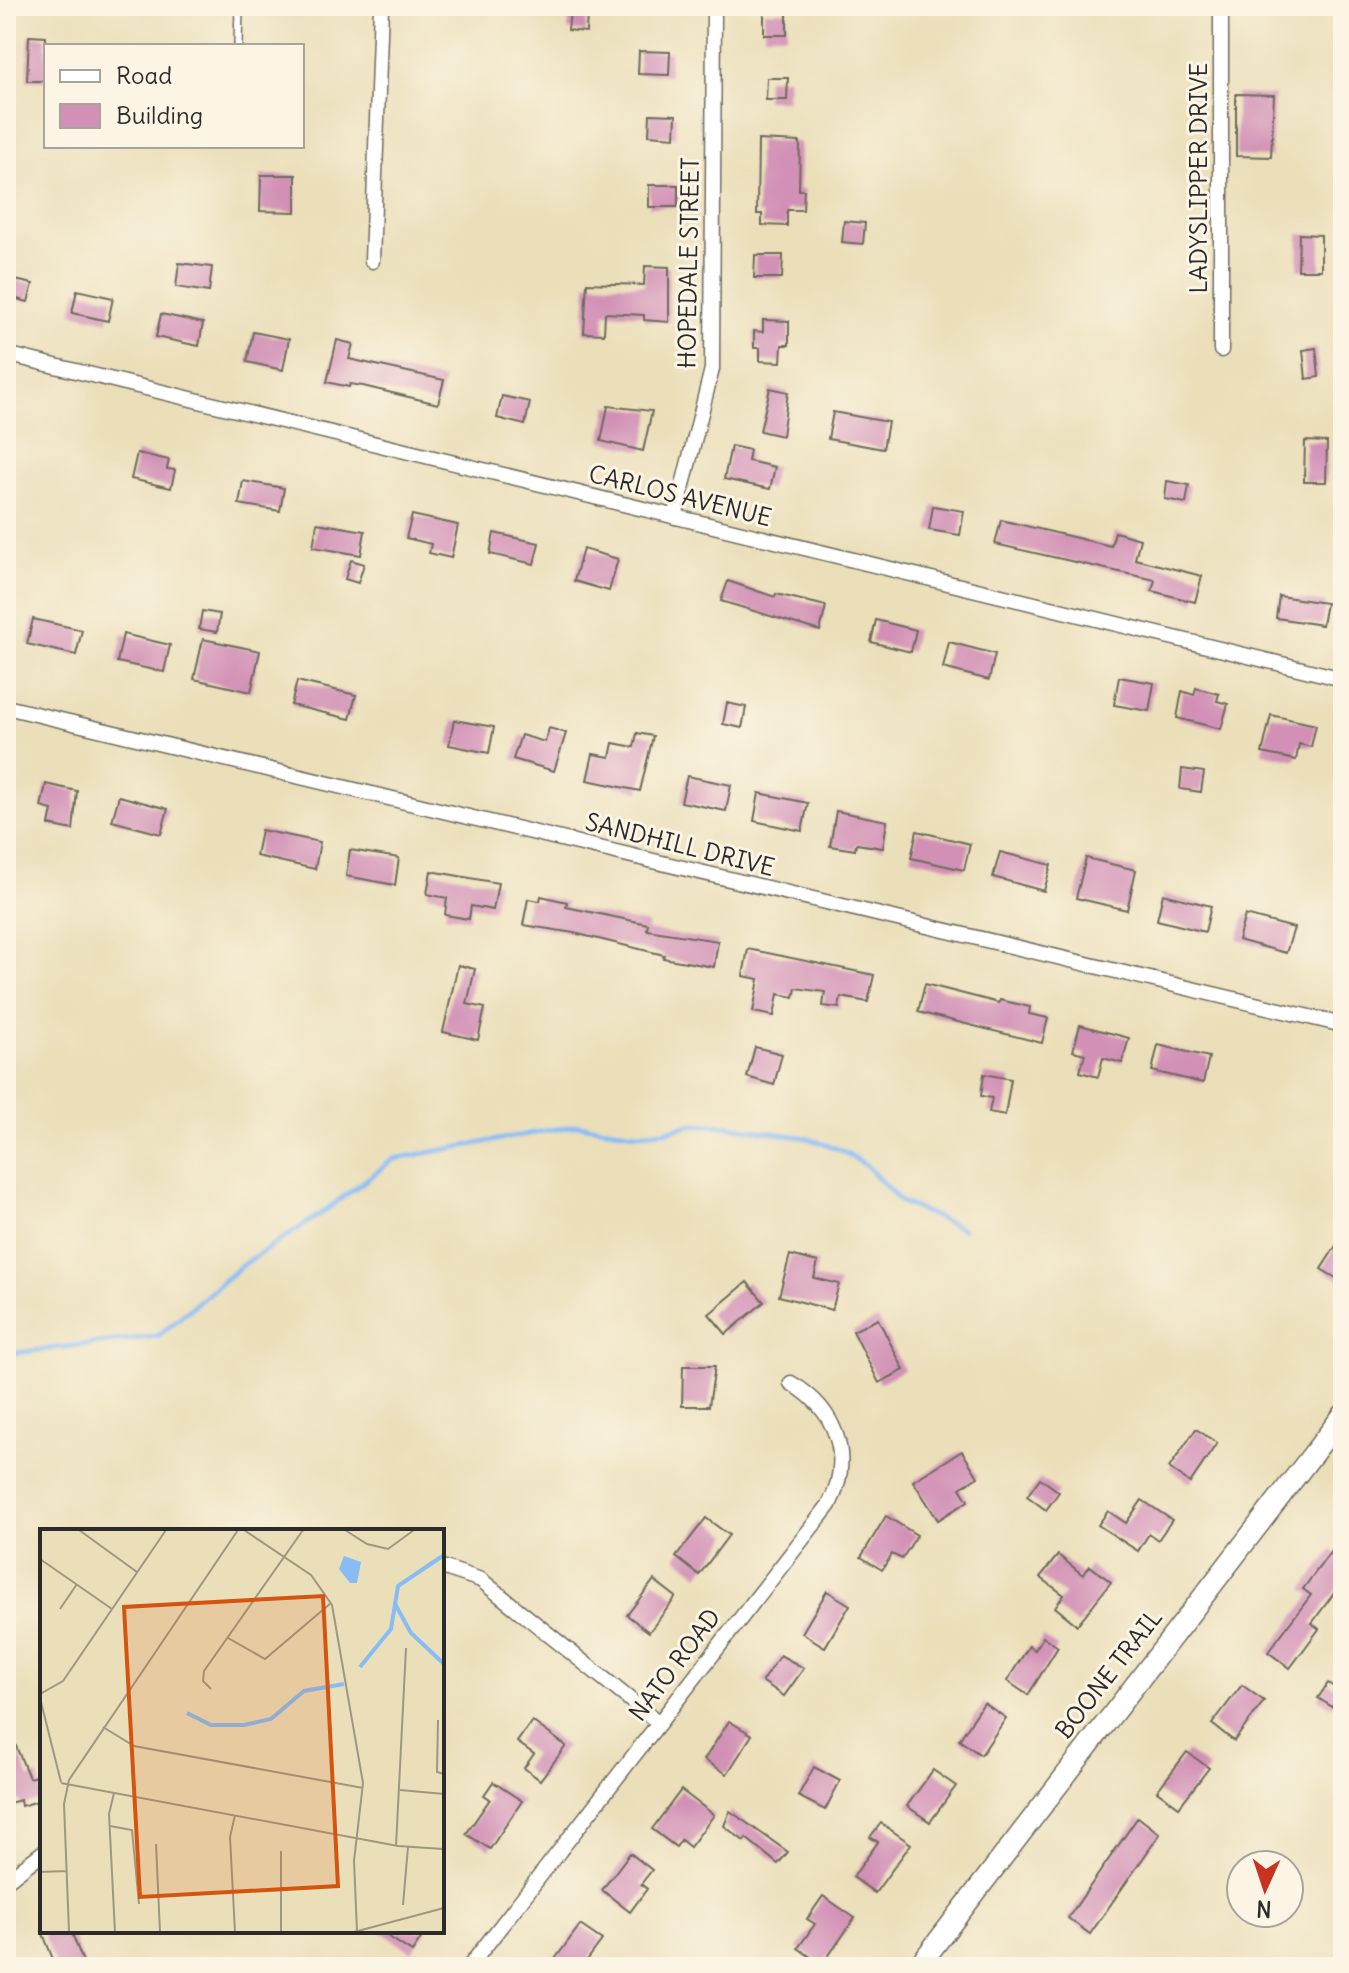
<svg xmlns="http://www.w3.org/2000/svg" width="1349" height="1973" viewBox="0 0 1349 1973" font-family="Delius,sans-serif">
<rect width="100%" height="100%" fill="#fcf5e5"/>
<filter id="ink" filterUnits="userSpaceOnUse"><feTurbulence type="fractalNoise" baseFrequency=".0125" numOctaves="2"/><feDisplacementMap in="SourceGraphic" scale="16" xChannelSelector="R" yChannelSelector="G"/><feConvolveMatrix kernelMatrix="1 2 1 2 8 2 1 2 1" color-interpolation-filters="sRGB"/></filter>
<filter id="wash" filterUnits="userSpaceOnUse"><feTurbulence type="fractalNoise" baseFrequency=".006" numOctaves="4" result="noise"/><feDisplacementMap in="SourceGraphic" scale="32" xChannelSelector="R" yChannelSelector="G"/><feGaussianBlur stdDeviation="1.8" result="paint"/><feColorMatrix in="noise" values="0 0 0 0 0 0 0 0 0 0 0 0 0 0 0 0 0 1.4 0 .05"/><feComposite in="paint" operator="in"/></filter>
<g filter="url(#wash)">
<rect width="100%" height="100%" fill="#ebdfba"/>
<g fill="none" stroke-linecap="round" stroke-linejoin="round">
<path stroke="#87bcf5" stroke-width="5" d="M6,1354L158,1336L241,1266L319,1215L394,1159L578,1125L636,1133L666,1131L694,1124L729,1126L807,1138L841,1150L866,1165L901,1202L963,1229"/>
</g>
<g id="blocks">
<g fill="#d290b6">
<path d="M570,11L587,12L586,32L568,30Z"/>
<rect x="764" y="11" width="23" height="24"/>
<path d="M29,36L46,37V81H27Z"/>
<path d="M639,51L670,52L669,75L638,74Z"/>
<path d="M767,78H788L787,100H766Z"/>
<path d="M1236,94L1274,95L1271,157L1236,156Z"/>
<path d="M650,114L676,115L675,137L649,135Z"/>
<path d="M758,140L800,142L799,190H804L803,210H787V226L762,225V214H757Z"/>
<path d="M261,175H296V212L260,211Z"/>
<rect x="649" y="185" width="29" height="22"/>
<path d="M844,221L865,223L863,244L842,242Z"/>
<path d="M1299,234L1321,235V270H1298Z"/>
<path d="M755,255H783L782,278H754Z"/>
<path d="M179,263L212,267L209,292L176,287Z"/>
<path d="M645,266L669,267V322L644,320V315L605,313L604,334L584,333L587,283L644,285Z"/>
<path d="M6,278L33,284L28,302L6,296Z"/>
<path d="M77,290L113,298L108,321L72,313Z"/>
<path d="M161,314L203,323L199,346L156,337Z"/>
<path d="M763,320L789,321V345H782L781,362L760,361V348H754V331L763,332Z"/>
<path d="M253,332L289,339L283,370L247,362Z"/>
<path d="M337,340L353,344L349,359L444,380L438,404L363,386L350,384L349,387L327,382Z"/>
<path d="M1316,348L1319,377L1306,379L1303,350Z"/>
<path d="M770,388L788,392L782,436L760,431Z"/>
<path d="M502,396L530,402L525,425L497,418Z"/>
<path d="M608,406L652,411L643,451L601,441Z"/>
<path d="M833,412L888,422L883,449L828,439Z"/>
<path d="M1305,441L1327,442L1326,482H1304Z"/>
<path d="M731,446L750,450L748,461L775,467L770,489L724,479Z"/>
<path d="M137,453L169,460L167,469L175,470L171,488L131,479Z"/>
<path d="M243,481L284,488L280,511L239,504Z"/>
<path d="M1167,481L1189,485L1186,503L1165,499Z"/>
<path d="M933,506L964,511L960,535L929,530Z"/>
<path d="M412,515L458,525L451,558L429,553L431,544L406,538Z"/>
<path d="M1001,520L1111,546L1115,532L1140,539L1135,559L1202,576L1195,602L1152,591L1155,580L995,544Z"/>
<path d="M317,523L365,531L361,555L313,547Z"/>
<path d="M494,533L539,543L534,564L490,554Z"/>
<path d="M583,549L618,559L609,591L574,581Z"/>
<path d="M351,560L364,564L358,583L345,579Z"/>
<path d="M728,581L775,597L776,594L826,606L820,631L721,601Z"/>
<path d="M1279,596L1326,603L1322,625L1276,618Z"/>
<path d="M202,611L220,614L217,632L199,629Z"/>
<path d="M33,619L82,630L76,655L27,644Z"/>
<path d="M876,620L916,630L911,652L871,642Z"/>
<path d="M123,634L170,645L164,672L117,662Z"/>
<path d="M203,639L260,651L251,692L194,679Z"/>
<path d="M949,642L995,654L989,680L943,668Z"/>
<path d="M1119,677L1154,683L1149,711L1114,705Z"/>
<path d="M297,681L356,695L350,719L291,705Z"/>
<path d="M1196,688L1219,694L1217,701L1228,704L1221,729L1177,718L1182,691L1194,695Z"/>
<path d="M727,703L746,707L742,728L723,724Z"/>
<path d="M1271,715L1316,725L1311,747L1299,744L1296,760L1262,753Z"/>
<path d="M454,720L494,727L489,753L449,745Z"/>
<path d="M549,728L566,733L554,771L513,759L521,735L545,742Z"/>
<path d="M637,733L653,736L640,791L587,780L593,754L610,757L613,743L634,747Z"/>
<path d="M1182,769L1204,772L1201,792L1180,789Z"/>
<path d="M687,776L731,785L726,811L681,802Z"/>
<path d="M46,784L77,791L73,830L49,825L52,810L41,807Z"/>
<path d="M759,793L808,803L802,831L754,821Z"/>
<path d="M119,796L168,809L161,834L112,821Z"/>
<path d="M836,811L887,821L883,848L856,844L855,850L830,846Z"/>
<path d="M261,830L320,842L315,869L256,856Z"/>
<path d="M917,831L970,844L964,870L911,858Z"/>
<path d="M350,850L399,858L395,885L346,876Z"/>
<path d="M1000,852L1051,865L1044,891L993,877Z"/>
<path d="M1086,858L1136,870L1127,910L1076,898Z"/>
<path d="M431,871L498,883L493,910L471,906L469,919L445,915L447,898L427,894Z"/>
<path d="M1163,894L1211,906L1205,932L1157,920Z"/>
<path d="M541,896L567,902L566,907L648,924L647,930L718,941L714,967L663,958L664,955L574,933L523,925L528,899L540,901Z"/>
<path d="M1245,915L1294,928L1286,953L1238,940Z"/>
<path d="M748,949L874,975L868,1002L841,997L839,1008L823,1006L825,992L796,988L794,997L778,994L774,1016L753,1012L759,979L743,976Z"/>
<path d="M458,965L475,969L467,1004L485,1008L478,1040L443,1032Z"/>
<path d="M925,984L999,1003L1000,1000L1030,1007L1029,1014L1048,1018L1042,1043L918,1012Z"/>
<path d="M1080,1025L1129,1038L1122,1063L1103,1058L1098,1077L1080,1072L1085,1054L1073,1051Z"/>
<path d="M1158,1045L1209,1057L1203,1083L1152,1071Z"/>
<path d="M755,1047L782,1054L774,1085L747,1077Z"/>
<path d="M984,1074L1011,1079L1005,1115L989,1112L992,1098L981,1096Z"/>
<path d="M1343,1235V1282L1321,1269Z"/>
<path d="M790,1255L818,1262L814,1278L839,1284L832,1310L779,1296Z"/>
<path d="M747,1282L764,1302L726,1334L709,1314Z"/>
<path d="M878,1319L904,1370L879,1383L853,1331Z"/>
<path d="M683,1366H715L709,1406H682Z"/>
<path d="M1196,1429L1217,1443L1190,1483L1169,1468Z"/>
<path d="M962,1451L978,1477L960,1488L968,1501L938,1520L913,1481Z"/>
<path d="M1040,1478L1059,1492L1046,1510L1027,1496Z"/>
<path d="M1142,1500L1172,1520L1158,1540L1149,1534L1138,1551L1098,1525L1108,1511L1126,1523Z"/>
<path d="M886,1516L917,1535L902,1559L892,1554L882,1570L861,1557Z"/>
<path d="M706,1518L729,1535L699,1575L676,1557Z"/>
<path d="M1332,1550L1343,1558V1581L1312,1623L1319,1629L1290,1668L1268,1652L1311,1595L1303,1589Z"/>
<path d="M1058,1555L1083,1575L1090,1566L1111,1582L1077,1625L1055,1607L1064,1595L1040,1577Z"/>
<path d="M654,1580L676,1597L649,1632L627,1615Z"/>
<path d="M827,1591L850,1605L825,1647L802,1633Z"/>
<path d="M1043,1637L1058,1647L1028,1695L1007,1681L1029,1646L1035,1650Z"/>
<path d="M780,1655L804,1668L784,1696L762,1681Z"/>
<path d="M1328,1683L1342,1692L1332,1707L1318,1698Z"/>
<path d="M1242,1685L1264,1701L1234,1741L1212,1724Z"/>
<path d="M984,1703L1006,1718L981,1755L959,1740Z"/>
<path d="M532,1721L566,1746L540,1780L524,1768L534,1754L517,1742Z"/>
<path d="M729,1721L752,1735L727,1774L704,1760Z"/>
<path d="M6,1722L29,1778L39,1775L42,1800L21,1806L20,1800L6,1804Z"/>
<path d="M1187,1752L1209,1768L1179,1807L1157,1791Z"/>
<path d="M814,1767L840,1781L825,1810L798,1796Z"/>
<path d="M933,1770L956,1786L930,1822L907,1806Z"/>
<path d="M493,1782L522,1801L490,1849L466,1834L490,1799L484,1795Z"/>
<path d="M681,1790L714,1815L690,1847L681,1840L676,1847L652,1829Z"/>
<path d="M730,1811L788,1852L778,1864L746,1838L744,1841L724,1826Z"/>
<path d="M1138,1817L1160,1834L1090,1934L1068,1918Z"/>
<path d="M881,1823L911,1844L875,1893L853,1877L878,1842L870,1837Z"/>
<path d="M630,1853L652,1870L641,1884L647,1889L630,1912L602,1890Z"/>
<path d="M823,1896L855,1918L822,1965L798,1948L815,1924L807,1919Z"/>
<path d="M580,1925L602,1940L582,1967H566L555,1959Z"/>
<path d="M42,1931H71L85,1967H56Z"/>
<path d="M380,1931H426L412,1952Z"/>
</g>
</g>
</g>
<g filter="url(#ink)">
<use href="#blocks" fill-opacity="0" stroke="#6e6a5d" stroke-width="2"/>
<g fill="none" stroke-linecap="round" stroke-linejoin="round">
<defs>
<path id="lane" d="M238,46L239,6"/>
<g id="street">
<path d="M1221,6V350"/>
<path d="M372,261L381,6"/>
<path d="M6,354L1343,679"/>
<path d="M675,517L712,369L714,6"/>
<path d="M6,707L1343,1025"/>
<path d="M442,1567L481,1580L659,1723"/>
<path d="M6,1881L42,1853"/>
<path d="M469,1967L829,1505C854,1457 836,1409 791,1383"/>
</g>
<path id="secondary" d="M918,1967L1343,1415"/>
</defs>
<use href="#lane" stroke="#6e6a5d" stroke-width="10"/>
<use href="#street" stroke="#6e6a5d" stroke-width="17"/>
<use href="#secondary" stroke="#6e6a5d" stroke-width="23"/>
<use href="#lane" stroke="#fff" stroke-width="7"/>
<use href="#street" stroke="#fff" stroke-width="14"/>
<use href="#secondary" stroke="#fff" stroke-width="20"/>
</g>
</g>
<g text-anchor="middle" stroke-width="6" stroke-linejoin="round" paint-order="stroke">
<g font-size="24" fill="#2b2b2b" stroke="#fcf5e5">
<text transform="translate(1199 178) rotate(-90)" y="8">LADYSLIPPER DRIVE</text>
<text transform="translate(689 263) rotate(-89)" y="8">HOPEDALE STREET</text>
<text transform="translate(680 496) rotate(14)" y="8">CARLOS AVENUE</text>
<text transform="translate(680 845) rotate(14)" y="8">SANDHILL DRIVE</text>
<text transform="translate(675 1665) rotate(-53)" y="8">NATO ROAD</text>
<text transform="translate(1109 1674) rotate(-52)" y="8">BOONE TRAIL</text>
</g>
</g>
<g transform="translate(40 1529)">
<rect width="404" height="404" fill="#ebdfba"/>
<path d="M304,27L321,33L317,54H310L299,40Z" fill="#87bcf5"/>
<path fill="none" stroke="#87bcf5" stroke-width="4" d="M355,75L371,104L404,135M320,138L351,100L358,57L404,26M147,184L171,196H204L231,190L264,162L304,155"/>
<path fill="none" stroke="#9e9781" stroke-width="2" d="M39,1L97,43M204,1L271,46L292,76L323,254L314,332L317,402M305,1L327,15L348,20L374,1M0,30L72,80M20,80L37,55M188,109L225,130L291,74M171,160L163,152L164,142L263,1M0,165L23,152L126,1M0,169L21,253M398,191L397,243L404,245M63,198L94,217L323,259M21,254L358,317L403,320M360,261L404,265M74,264L69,285L75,403M195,286L190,308L195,403M70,297L92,301L99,375M404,303V360M116,315L120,403M356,317L366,119M0,343L26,342M363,376L368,318M29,403L24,275L29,251L198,1M241,403V322M314,403L404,379"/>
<path fill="#d5540f" fill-opacity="0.15" stroke="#d5540f" stroke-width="4" d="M283,67L298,357L100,368L84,78Z"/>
<rect width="404" height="404" fill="none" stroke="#2b2b2b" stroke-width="4"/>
</g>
<rect width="1349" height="1973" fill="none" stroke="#fcf5e5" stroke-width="32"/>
<rect x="44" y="44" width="260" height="104" fill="#fcf5e5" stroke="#a8a49b" stroke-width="2"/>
<rect x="60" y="70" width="40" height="12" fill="#ffffff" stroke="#a8a49b" stroke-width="2"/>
<text x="116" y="84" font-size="24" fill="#2b2b2b">Road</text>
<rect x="60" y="104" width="40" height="24" fill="#d290b6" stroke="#a8a49b" stroke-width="2"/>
<text x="116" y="124" font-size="24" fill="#2b2b2b">Building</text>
<g transform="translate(1265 1889) rotate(183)"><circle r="38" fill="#fcf5e5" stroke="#a8a49b" stroke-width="2"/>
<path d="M0-6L14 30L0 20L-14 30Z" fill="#c8321e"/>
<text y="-12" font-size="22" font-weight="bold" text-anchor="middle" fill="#2b2b2b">N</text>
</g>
</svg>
